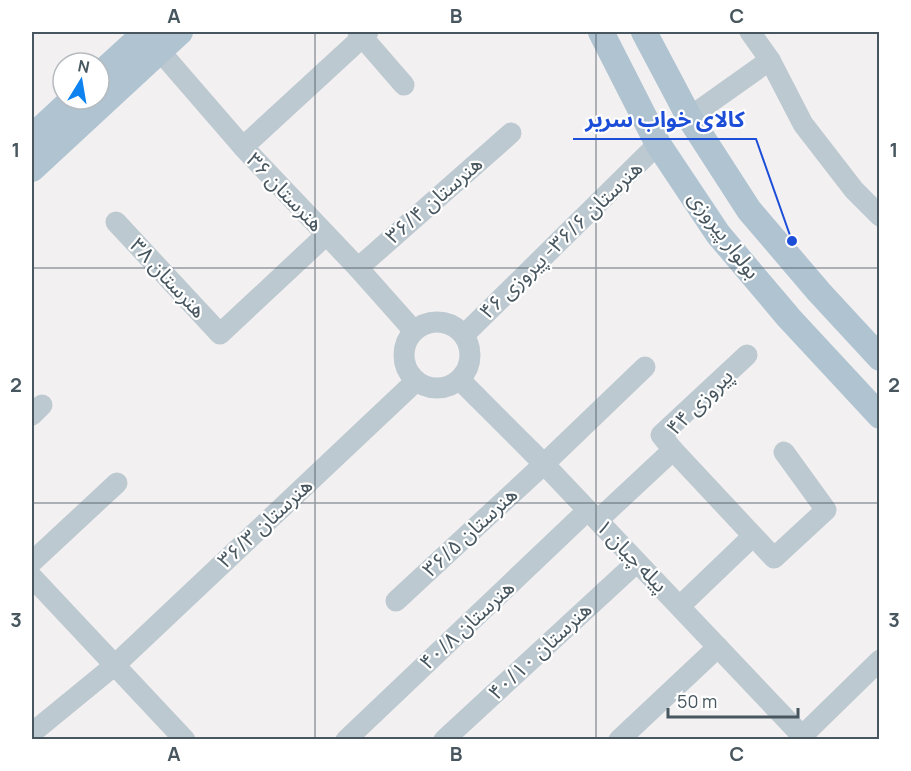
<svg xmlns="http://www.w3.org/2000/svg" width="911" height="771" viewBox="0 0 911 771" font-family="Manrope,'Noto Sans Arabic',sans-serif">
<rect width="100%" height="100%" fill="#f3f0f1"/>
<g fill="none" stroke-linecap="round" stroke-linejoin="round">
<g stroke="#bdc9d0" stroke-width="21">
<path d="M358,32L404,85"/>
<path d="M750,32L770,60L803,124L854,190L880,216"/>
<path d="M159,50L243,147L358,268L414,331"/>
<path d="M701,109L770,60"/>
<path d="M243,147L368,32"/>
<path d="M116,222L220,334L326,235"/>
<path d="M358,268L511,133"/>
<circle cx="437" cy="355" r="33"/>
<path d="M464,335L658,144"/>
<path d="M747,355L661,435L673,450L774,558L826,510L784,452"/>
<path d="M460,380L544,464L806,740"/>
<path d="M32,415L42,405"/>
<path d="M598,520L673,450"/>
<path d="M32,562L117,483"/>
<path d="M32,577L185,740"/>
<path d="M396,601L544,464L645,367"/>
<path d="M680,606L753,536"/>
<path d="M32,733L115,665L416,381"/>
<path d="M346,740L588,510"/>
<path d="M444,740L637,562"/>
<path d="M619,740L718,647"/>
<path d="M798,740L880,660"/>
</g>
<g stroke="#afc3d1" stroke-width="26">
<path d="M601,32L658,144L718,234L789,318L880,416"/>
<path d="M644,32L689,117L749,210L819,292L880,358"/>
<path d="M99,75L146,32"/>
<path d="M32,137L73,99"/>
<path d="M32,169L180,32"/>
</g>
</g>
<path fill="none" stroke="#47565f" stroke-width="1.5" stroke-opacity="0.55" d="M315,32V740M596,32V740M32,268H880M32,503H880"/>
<g text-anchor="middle" stroke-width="4.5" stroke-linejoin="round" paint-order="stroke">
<g font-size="21" fill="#47565f" stroke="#fff">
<text transform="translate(285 192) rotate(46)" y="7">هنرستان ۳۶</text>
<text transform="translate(434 200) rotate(-41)" y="7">هنرستان ۳۶/۴</text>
<text transform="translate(724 235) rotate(53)" y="7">بولوار پیروزی</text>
<text transform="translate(561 240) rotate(-44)" y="7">هنرستان ۳۶/۶- پیروزی ۴۶</text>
<text transform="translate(168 278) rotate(47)" y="7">هنرستان ۳۸</text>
<text transform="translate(700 402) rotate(-45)" y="7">پیروزی ۴۴</text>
<text transform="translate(265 523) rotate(-43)" y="7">هنرستان ۳۶/۳</text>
<text transform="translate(470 532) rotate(-43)" y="7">هنرستان ۳۶/۵</text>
<text transform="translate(632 556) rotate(46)" y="7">پیله چیان ۱</text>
<text transform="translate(467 625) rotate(-43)" y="7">هنرستان ۴۰/۸</text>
<text transform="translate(540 651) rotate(-43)" y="7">هنرستان ۴۰/۱۰</text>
</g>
</g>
<path fill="none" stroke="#1d4ed8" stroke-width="2" d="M792 241L756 139H573"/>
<circle fill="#1d4ed8" stroke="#fff" stroke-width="2" cx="792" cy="241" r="6"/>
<g font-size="22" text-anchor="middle" font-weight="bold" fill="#1d4ed8" stroke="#fff" stroke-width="4.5" stroke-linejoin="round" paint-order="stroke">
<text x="665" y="127">کالای خواب سریر</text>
</g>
<rect width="911" height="771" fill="none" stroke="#ffffff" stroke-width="66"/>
<g transform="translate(81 81) rotate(11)"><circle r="28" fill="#ffffff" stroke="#b5bbbf" stroke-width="1.5"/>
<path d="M0-4.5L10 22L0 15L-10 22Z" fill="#0e83ef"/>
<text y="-9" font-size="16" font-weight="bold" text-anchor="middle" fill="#47565f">N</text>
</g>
<path d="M668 708v9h130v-9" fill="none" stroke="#47565f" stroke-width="3"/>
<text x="677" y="708" font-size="18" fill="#47565f" stroke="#ffffff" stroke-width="4.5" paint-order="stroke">50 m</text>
<rect x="33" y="33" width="845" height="705" fill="none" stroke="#47565f" stroke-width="2"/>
<g font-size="20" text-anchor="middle" font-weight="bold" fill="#47565f">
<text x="174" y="23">A</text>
<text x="456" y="23">B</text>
<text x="737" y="23">C</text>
<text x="16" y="157">1</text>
<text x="894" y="157">1</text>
<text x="16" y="392">2</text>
<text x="894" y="392">2</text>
<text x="16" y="627">3</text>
<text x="894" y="627">3</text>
<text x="174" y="761">A</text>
<text x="456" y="761">B</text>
<text x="737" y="761">C</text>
</g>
</svg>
